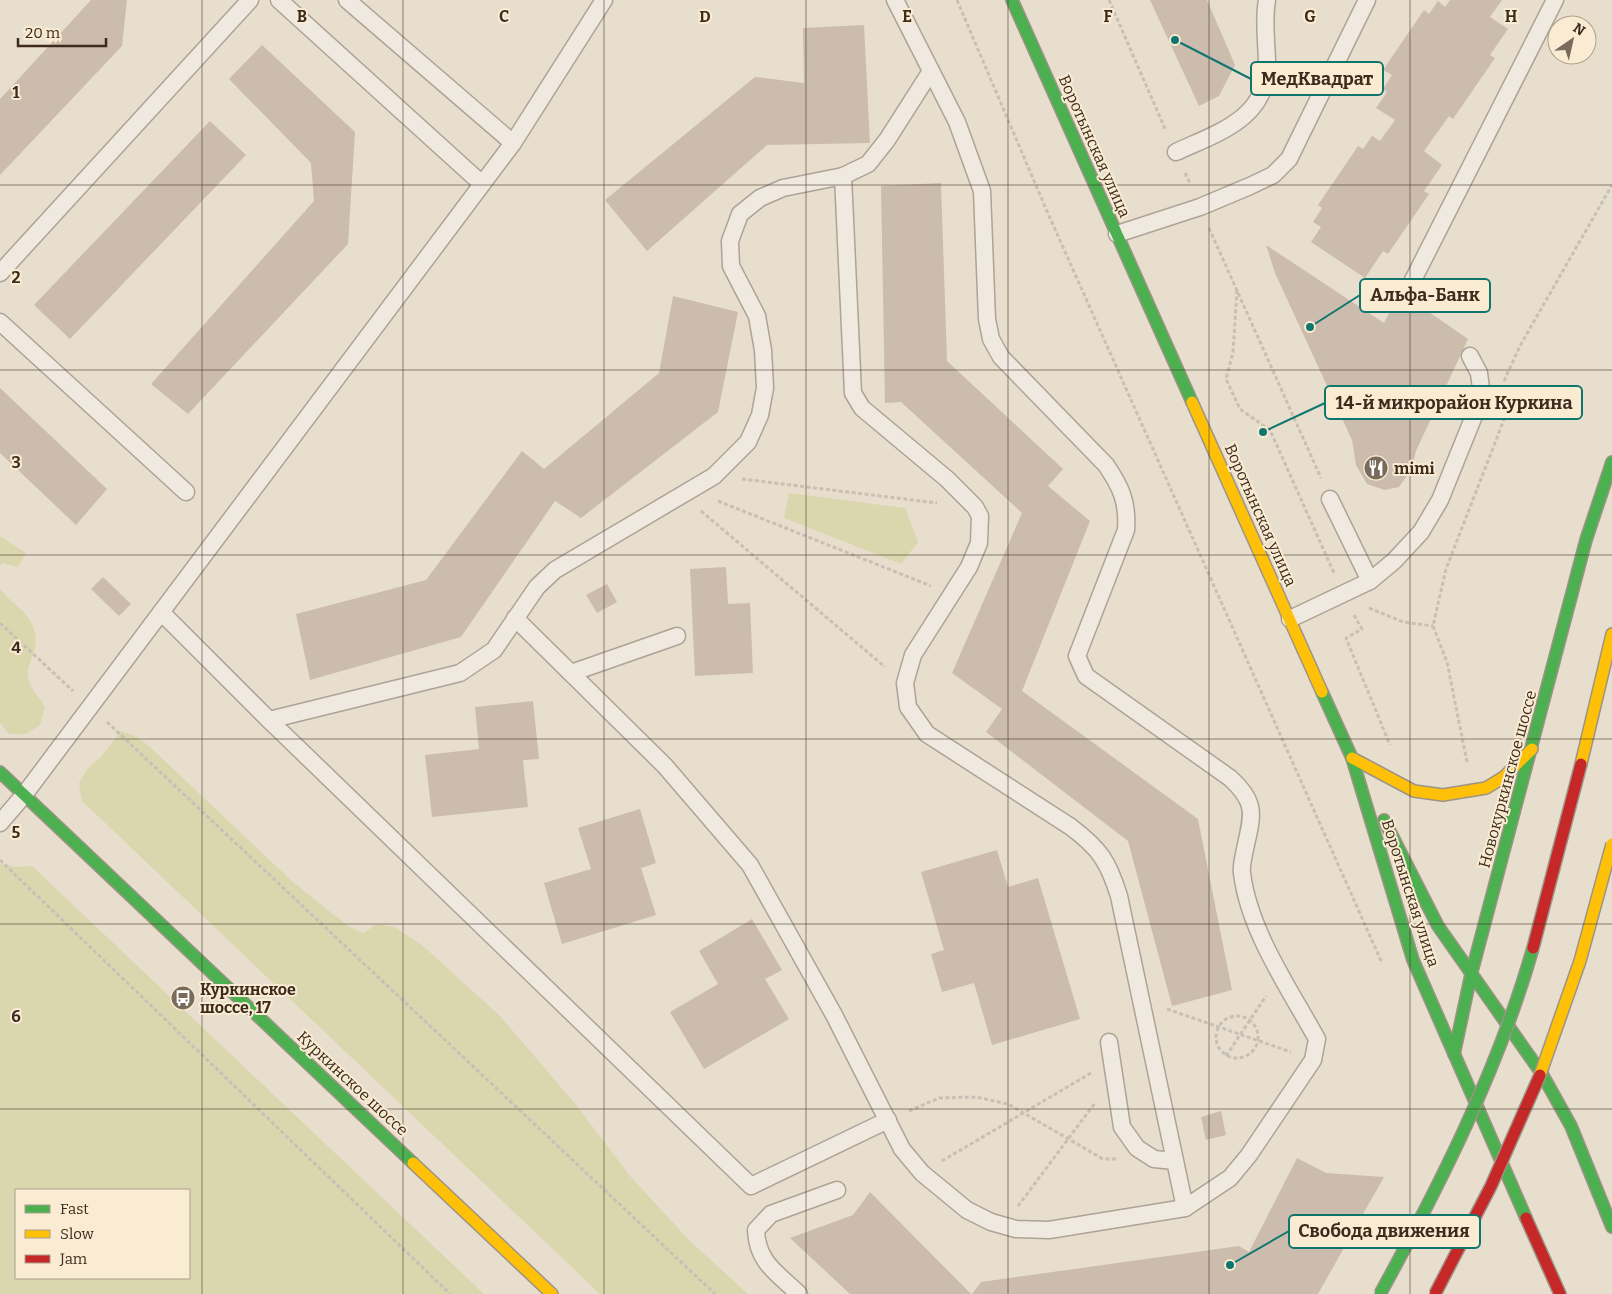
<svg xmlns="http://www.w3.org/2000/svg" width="1612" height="1294" viewBox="0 0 1612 1294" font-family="Bitter,serif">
<rect width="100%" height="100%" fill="#e8decd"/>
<g fill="#dad7ae" fill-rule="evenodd">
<path d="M789,493L905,508L918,542L901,564L784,518Z"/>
<path d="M0,536L26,553L18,567L2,563L0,566Z"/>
<path d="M0,588C10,605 29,608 35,633C40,653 24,663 29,681C31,689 41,700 45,707L40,725L26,734H9L0,723Z"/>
<path d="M121,731L137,737L150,747L294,883L348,926L363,933L377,924L394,927L422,945L500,1016L577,1106L630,1176L689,1240L748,1294H600L82,801L79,783L88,768L101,757Z"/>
<path d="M0,864L16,867L32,866L484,1294H0ZM16,1190H189V1278H16Z"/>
</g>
<g fill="#ccbcae">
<path d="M91,0H127L122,46L0,175V99Z"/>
<path d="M1150,0H1207L1235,65L1219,96L1199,106Z"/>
<path d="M1450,0H1502L1490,17L1508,29L1490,55L1495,58L1453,119L1449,116L1424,151L1442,165L1424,191L1429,194L1388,254L1383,251L1365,278L1311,242L1321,227L1313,222L1322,208L1318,205L1358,146L1363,149L1372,136L1380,141L1395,120L1376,108L1387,92L1383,89L1392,75L1383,70L1424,10L1429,14L1438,1L1445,7Z"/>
<path d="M864,25L870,143L767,145L647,251L605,200L755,77L804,83L803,28Z"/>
<path d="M262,45L355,132L348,244L188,414L151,384L314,201L311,163L229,79Z"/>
<path d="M210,121L246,155L70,339L34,305Z"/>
<path d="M941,183L947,361L1063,469L1048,486L1090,521L1022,691L1198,819L1232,990L1172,1006L1128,841L986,732L1002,709L952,673L1022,513L901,402L885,403L881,186Z"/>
<path d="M1266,245L1384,323L1400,292L1468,339L1416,451L1411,470L1399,487L1385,490L1367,484L1356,465L1352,440L1275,273Z"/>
<path d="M673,296L738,312L718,412L581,518L555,501L461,637L310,680L296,614L426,580L522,451L544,469L659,373Z"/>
<path d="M0,388L107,489L76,525L0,453Z"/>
<path d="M726,567L728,604L750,603L753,673L695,676L690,569Z"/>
<path d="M103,577L131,604L119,616L91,589Z"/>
<path d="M607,584L617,602L597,613L586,595Z"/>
<path d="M533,701L539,759L523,760L528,807L432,817L425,755L479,749L475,707Z"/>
<path d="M640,809L656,863L641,868L656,915L562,944L544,883L591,869L578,828Z"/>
<path d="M997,850L1008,887L1038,878L1080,1019L992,1045L974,983L942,992L931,954L944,950L921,872Z"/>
<path d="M752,919L782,970L765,979L789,1019L704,1069L670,1012L718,984L699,951Z"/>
<path d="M1221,1111L1226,1135L1206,1140L1201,1117Z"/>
<path d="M1297,1158L1326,1173L1384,1177L1318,1294H972L981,1282L1239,1246L1249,1252Z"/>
<path d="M870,1192L971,1294H850L790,1238L853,1215Z"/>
</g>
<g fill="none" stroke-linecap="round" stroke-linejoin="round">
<defs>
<g id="lane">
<path d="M279,0L482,184"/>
<path d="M347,0L513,143"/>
<path d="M1176,152C1217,133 1267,119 1267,65C1267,43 1263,23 1267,0"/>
<path d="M843,176L853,393L862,408L947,479L975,507L980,516L979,543L969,567L913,655L905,683L908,707L927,734L1071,827C1100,849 1108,861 1119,896L1185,1208"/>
<path d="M1117,234L1200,207L1250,186L1273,175L1289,159L1367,0"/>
<path d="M0,273L250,0"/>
<path d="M1413,280L1555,0"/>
<path d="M0,322L186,492"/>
<path d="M1330,499L1370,581"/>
<path d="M161,612L269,720L460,673L494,650L537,587L555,570L714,476L748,442L760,415L765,388L763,350L757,316L731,266L730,241L740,214L760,198L783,188L843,176L868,164L887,140L931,71"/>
<path d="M515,618L665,766L750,865L834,1015L902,1149L922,1173L967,1210L991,1222L1016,1229L1049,1230L1185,1208L1230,1178L1249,1155L1313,1060L1317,1039C1289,988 1249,931 1242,873C1241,866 1243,860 1244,854C1251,818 1260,805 1230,778L1086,676L1077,656L1126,530C1128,502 1121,487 1106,465L1001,357L991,339L987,319L982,191L957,122L895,0"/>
<path d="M1290,619L1370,581L1394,561L1421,532L1440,500L1482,396L1479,373L1470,356"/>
<path d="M571,673L677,636"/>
<path d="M269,720L751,1186L888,1120"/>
<path d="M0,823L24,795L513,143L604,0"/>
<path d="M1109,1042L1122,1127L1137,1148L1154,1159L1175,1161"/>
<path d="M799,1294C777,1273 757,1262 756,1230L771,1214L837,1190"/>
</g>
<g id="fast">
<path d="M1012,0L1192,402"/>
<path d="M1322,692L1352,758L1413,960L1526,1218"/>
<path d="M0,772L413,1163"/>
<path d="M1384,820L1438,926L1542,1074L1571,1126L1612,1227"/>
<path d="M1454,1054L1471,975L1586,540L1612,462"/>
</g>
<g id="slow">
<path d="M1192,402L1322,692"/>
<path d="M1352,758L1414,791L1443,795L1486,788L1504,777L1532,749"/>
<path d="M1581,764L1612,634"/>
<path d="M413,1163L552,1294"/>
</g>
<path id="jam" d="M1526,1218L1560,1294"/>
</defs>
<use href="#lane" stroke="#ada396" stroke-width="19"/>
<use href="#fast" stroke="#9d9386" stroke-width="14"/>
<use href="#slow" stroke="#9d9386" stroke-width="14"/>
<use href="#jam" stroke="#9d9386" stroke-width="14"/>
<g stroke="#c8c0b6" stroke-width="3" stroke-dasharray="4 2.5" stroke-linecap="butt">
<path d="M957,0L1046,209L1382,963"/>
<path d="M1109,0L1166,131"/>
<path d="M1185,173L1191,185"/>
<path d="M1209,228L1321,478"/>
<path d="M1237,290L1233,352L1226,379L1240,409L1270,430L1334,573"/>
<path d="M1504,381L1521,344L1612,185"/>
<path d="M742,479L937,503"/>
<path d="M718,501L931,586"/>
<path d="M701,511L885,667"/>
<path d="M1369,608L1403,622L1433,626"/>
<path d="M1354,615L1362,629L1346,638L1390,745"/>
<path d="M0,623L73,691"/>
<path d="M107,722L715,1294"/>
<path d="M1467,762L1447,662L1433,626L1446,569L1505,417L1502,409"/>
<path d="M0,860L450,1294"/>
<path d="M1167,1009L1291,1052"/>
<circle cx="1237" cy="1037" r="21"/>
<path d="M1226,1056L1266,996"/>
<path d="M909,1111L939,1098L976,1097L1008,1104L1103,1159H1117"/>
<path d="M942,1161L1091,1073"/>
<path d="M1018,1206L1095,1103"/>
</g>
<use href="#lane" stroke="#efe9e0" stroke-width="16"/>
<use href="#fast" stroke="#4caf50" stroke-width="11"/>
<use href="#slow" stroke="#ffc107" stroke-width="11"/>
<use href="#jam" stroke="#c62828" stroke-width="11"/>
<defs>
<path id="fast-bridge" d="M1380,1294C1441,1183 1498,1070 1533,948"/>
<path id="slow-bridge" d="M1540,1075L1580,961L1612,844"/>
<g id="jam-bridge">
<path d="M1533,948L1581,764"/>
<path d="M1435,1294L1491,1186L1540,1075"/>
</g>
</defs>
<use href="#fast-bridge" stroke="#9d9386" stroke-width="14" stroke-linecap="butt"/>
<use href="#slow-bridge" stroke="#9d9386" stroke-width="14" stroke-linecap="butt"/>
<use href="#jam-bridge" stroke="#9d9386" stroke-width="14" stroke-linecap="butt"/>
<use href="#fast-bridge" stroke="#4caf50" stroke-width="11"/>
<use href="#slow-bridge" stroke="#ffc107" stroke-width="11"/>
<use href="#jam-bridge" stroke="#c62828" stroke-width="11"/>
</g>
<path fill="none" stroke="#3d2b1d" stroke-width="1" stroke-opacity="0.55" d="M202,0V1294M403,0V1294M604,0V1294M806,0V1294M1008,0V1294M1209,0V1294M1410,0V1294M0,185H1612M0,370H1612M0,555H1612M0,739H1612M0,924H1612M0,1109H1612"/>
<defs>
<symbol id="restaurant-disc" viewBox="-11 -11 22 22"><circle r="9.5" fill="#796a5b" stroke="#f9ecd3"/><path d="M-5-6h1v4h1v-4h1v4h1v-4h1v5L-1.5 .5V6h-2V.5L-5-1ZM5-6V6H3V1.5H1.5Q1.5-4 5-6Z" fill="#fff"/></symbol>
<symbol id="bus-disc" viewBox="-11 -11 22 22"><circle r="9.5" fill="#796a5b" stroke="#f9ecd3"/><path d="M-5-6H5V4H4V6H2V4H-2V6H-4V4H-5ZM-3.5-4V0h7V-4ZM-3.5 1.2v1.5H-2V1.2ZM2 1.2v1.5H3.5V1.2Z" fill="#fff"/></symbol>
</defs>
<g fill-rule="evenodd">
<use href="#restaurant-disc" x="1362" y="454" width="28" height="28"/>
<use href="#bus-disc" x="169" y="984" width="28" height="28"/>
</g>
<g text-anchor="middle" stroke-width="4" stroke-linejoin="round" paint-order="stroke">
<g font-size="16" fill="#3d2b1d" stroke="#f9ecd3">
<text transform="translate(1095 146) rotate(66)" y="6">Воротынская улица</text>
<text transform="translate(1261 515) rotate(66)" y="6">Воротынская улица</text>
<text transform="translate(1507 779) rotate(-75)" y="6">Новокуркинское шоссе</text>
<text transform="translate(1411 893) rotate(72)" y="6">Воротынская улица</text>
<text transform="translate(353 1083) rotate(43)" y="6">Куркинское шоссе</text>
</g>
<g font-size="16" font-weight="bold" fill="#3d2b1d" stroke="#f9ecd3" text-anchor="start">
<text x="1394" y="474">mimi</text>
<text x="200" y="995">Куркинское<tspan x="200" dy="18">шоссе, 17</tspan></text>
</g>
</g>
<g font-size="16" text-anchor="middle" font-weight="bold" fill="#3d2b1d" stroke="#f9ecd3" stroke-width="4" stroke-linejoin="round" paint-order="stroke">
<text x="302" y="22">B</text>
<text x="504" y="22">C</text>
<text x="705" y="22">D</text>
<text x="907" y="22">E</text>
<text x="1108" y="22">F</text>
<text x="1310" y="22">G</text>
<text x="1511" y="22">H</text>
<text x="16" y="98">1</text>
<text x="16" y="283">2</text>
<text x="16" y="468">3</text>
<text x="16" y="653">4</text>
<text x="16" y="838">5</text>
<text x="16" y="1022">6</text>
</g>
<path fill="none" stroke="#0f766e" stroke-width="2" d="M1175 40L1251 79M1310 327L1360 295M1263 432L1325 403M1230 1265L1289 1231"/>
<g fill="#0f766e" stroke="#f9ecd3" stroke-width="2">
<circle cx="1175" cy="40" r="5"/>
<circle cx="1310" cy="327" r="5"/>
<circle cx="1263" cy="432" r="5"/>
<circle cx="1230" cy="1265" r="5"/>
</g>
<g fill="#f9ecd3" stroke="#0f766e" stroke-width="2">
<rect x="1251" y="62" width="132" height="33" rx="5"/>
<rect x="1360" y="279" width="130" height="33" rx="5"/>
<rect x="1325" y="386" width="257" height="33" rx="5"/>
<rect x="1289" y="1215" width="191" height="33" rx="5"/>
</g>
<g font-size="18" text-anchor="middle" font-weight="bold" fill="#3d2b1d">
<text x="1317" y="85">МедКвадрат</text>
<text x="1425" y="301">Альфа-Банк</text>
<text x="1454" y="409">14-й микрорайон Куркина</text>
<text x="1384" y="1237">Свобода движения</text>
</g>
<rect x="15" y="1189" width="175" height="90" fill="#f9ecd3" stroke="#ae9f8a"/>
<rect x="25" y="1205" width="25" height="8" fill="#4caf50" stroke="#ae9f8a"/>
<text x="60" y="1214" font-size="15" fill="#3d2b1d">Fast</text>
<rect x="25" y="1230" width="25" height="8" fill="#ffc107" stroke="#ae9f8a"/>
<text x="60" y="1239" font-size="15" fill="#3d2b1d">Slow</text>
<rect x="25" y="1255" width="25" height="8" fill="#c62828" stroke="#ae9f8a"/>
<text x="60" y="1264" font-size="15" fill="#3d2b1d">Jam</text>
<g transform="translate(1572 40) rotate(34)"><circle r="24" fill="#f9ecd3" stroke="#ae9f8a"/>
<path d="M0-4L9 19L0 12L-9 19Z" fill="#796a5b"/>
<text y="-8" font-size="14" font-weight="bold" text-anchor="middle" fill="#3d2b1d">N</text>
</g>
<path d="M18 38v8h88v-8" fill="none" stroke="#3d2b1d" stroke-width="2.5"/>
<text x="25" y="38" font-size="15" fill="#3d2b1d" stroke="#f9ecd3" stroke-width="4" paint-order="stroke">20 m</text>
</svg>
